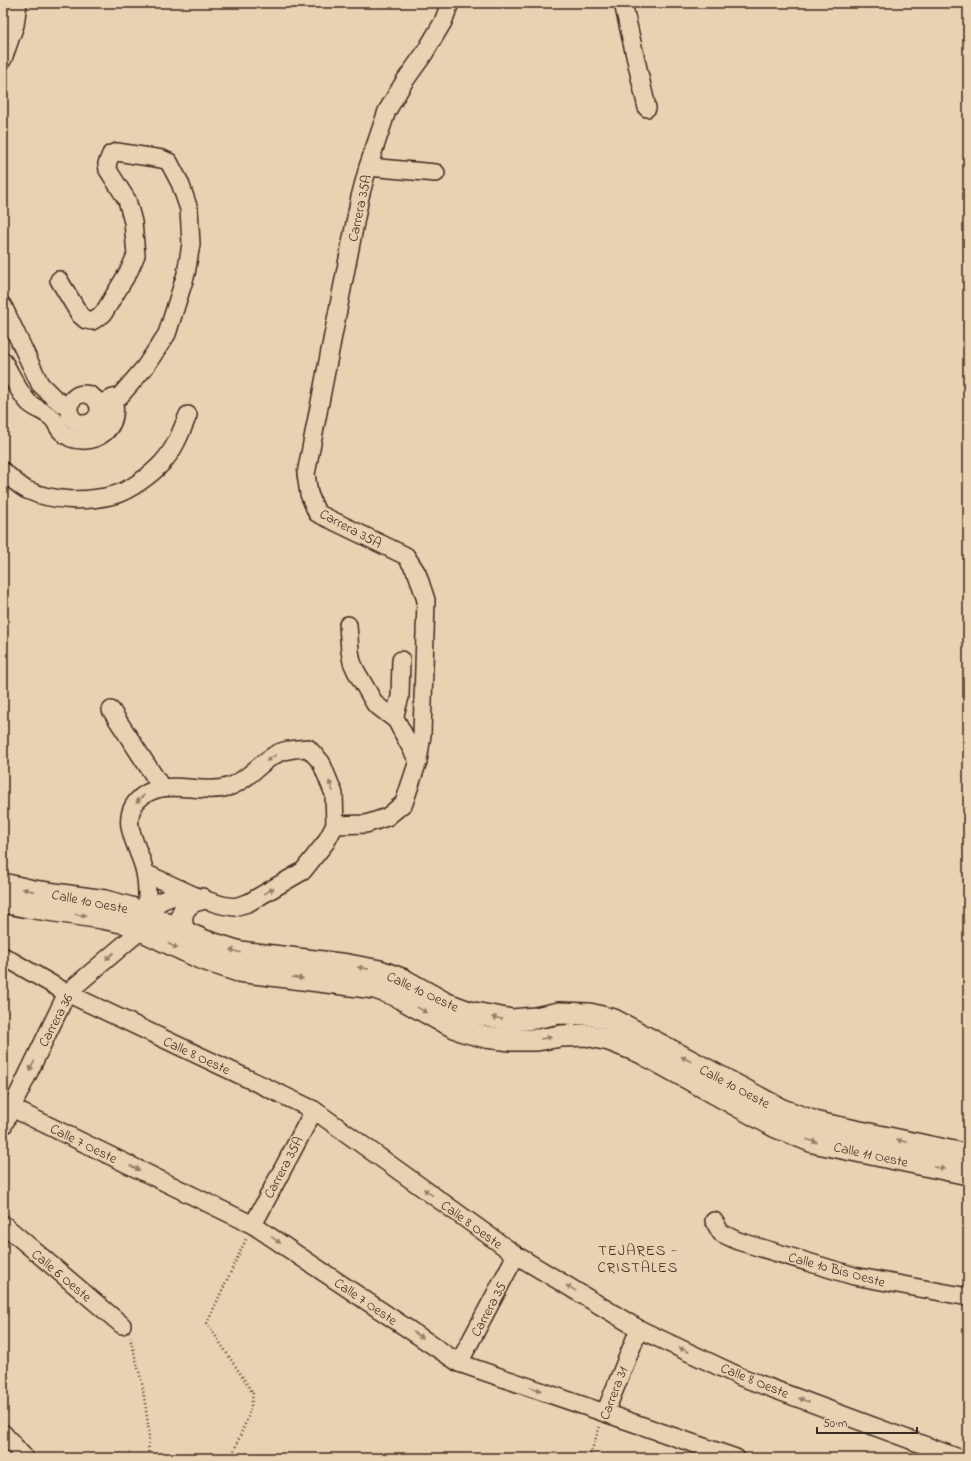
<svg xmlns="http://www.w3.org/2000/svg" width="971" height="1461" viewBox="0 0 971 1461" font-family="'Indie Flower',sans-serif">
<rect width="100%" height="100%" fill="#e9d2b2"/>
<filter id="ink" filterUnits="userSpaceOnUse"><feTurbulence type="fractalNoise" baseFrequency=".025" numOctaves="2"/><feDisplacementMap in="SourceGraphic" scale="8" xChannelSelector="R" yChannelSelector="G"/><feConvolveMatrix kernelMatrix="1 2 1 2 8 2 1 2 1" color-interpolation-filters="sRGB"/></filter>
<g filter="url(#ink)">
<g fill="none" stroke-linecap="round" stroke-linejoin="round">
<defs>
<g id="minor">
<path d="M623,3L647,108"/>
<path d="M3,59L15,25L18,3"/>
<path d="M368,167L436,173"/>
<path d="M59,280L80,315L86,320L92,321L103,314L129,271L136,255L133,222L127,200L108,170L107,164L111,154L117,152L162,159L169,162L180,183L189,209L191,244L186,274L167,334L145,367L120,396L98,404"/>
<path d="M3,306L40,384L53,397L61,403L69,405"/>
<path d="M3,361C12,375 17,391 29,403C36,409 46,412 52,418C56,421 57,427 61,431C72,443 92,443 105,432C115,423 116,411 113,398"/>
<circle cx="84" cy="409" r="15"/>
<path d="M3,471C10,477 19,486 27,490C53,502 87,502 114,495C129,491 151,475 162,463C175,449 181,432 188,415"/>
<path d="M348,625L350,651L352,662L356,671L375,704L396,720L418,761"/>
<path d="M111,710L162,788"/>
<path d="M394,718L400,697L401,660"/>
<path d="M335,825L366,824L387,817L404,803L418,761L422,735L426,600L417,573L406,556L317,513L309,494L306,474L360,197L368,167L387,111L404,82L424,54L443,22L450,3"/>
<path d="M145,873L202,899L222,905L234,907L248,903L303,871L326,842L335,825L334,794L321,762L308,748C296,749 283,749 273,756C258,765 247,780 231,786C208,794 184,784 161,788C152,790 143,794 137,801C118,823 141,849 145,873C148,886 147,901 147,915"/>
<path d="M3,956L67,993L314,1110L516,1255L639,1329L741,1377L959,1458"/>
<path d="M12,1108L253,1225L459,1363L736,1458"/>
<path d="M3,1126L67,993L134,936L154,907L161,901L171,897L182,895L193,896"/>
<path d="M714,1221L721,1233L738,1241L854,1276L968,1297"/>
<path d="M3,1224L122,1325"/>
<path d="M253,1225L314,1110"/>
<path d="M459,1363L516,1255"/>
<path d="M605,1413L639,1329"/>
<path d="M3,1433L25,1458"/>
</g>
<g id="major">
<path d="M3,884L33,891L105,901L131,908L205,941L240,952L348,965L380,971L402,979L445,1003L469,1012L512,1020L535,1018L559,1013L589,1014L614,1020L782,1110L818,1123L968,1155"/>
<path d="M3,902L28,907L102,918L126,923L200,958L238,971L375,988L395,995L438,1019L463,1031L486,1037L511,1040H537L561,1036L586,1035L609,1040L640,1052L776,1127L813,1142L968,1174"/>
<path d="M185,932C177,916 184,902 202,899"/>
</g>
</defs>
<use href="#minor" stroke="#3b2a1e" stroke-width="20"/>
<use href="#major" stroke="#3b2a1e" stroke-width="24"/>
<g stroke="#3b2a1e" stroke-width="2.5" stroke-dasharray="1 3" stroke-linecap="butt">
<path d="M130,1337L142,1383L149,1431L148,1458"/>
<path d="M231,1458L250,1412L253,1393L207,1323L247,1237"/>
<path d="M589,1458L600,1426"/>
</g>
<use href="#minor" stroke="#e9d2b2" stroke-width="17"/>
<use href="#major" stroke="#e9d2b2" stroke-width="21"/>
</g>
<defs><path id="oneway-solid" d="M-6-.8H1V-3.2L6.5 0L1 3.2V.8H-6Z"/></defs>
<g fill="#927e68">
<use href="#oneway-solid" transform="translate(271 758) rotate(145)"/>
<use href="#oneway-solid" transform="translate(331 786) rotate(-111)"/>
<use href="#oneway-solid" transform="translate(140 799) rotate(137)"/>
<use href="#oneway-solid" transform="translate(28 890) rotate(-167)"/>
<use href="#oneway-solid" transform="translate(269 891) rotate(-30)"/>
<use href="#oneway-solid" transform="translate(81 915) rotate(8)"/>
<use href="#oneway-solid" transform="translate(173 946) rotate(26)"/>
<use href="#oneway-solid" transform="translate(235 951) rotate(-164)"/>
<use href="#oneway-solid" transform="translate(110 956) rotate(139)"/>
<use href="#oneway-solid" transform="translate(363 968) rotate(-169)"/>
<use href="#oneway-solid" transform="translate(298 978) rotate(7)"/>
<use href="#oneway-solid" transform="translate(422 1010) rotate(31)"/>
<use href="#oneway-solid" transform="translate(497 1018) rotate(-169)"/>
<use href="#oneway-solid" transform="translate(546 1038) rotate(-9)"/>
<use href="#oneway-solid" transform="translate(686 1059) rotate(-152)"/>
<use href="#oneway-solid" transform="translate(32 1066) rotate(116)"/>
<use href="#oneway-solid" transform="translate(812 1141) rotate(17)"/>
<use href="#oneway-solid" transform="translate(902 1141) rotate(-168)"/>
<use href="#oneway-solid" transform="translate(135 1168) rotate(26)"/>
<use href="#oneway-solid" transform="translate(939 1168) rotate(12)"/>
<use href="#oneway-solid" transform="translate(428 1192) rotate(-144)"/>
<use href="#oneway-solid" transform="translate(276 1240) rotate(34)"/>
<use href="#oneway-solid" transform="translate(571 1288) rotate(-149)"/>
<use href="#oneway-solid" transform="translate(418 1335) rotate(34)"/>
<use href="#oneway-solid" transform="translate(684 1350) rotate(-155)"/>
<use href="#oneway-solid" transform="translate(536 1389) rotate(19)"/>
<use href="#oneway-solid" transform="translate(804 1400) rotate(-159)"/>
</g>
</g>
<g text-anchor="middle" stroke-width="3" stroke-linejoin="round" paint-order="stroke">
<g font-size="14" fill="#3b2a1e" stroke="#e9d2b2">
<text transform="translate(359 208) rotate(-78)" y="5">Carrera 35A</text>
<text transform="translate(351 528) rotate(28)" y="5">Carrera 35A</text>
<text transform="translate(90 901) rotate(11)" y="5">Calle 10 Oeste</text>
<text transform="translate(423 991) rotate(25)" y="5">Calle 10 Oeste</text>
<text transform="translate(55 1020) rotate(-62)" y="5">Carrera 36</text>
<text transform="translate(197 1055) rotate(25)" y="5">Calle 8 Oeste</text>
<text transform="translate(735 1086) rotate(28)" y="5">Calle 10 Oeste</text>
<text transform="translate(84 1143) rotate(26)" y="5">Calle 7 Oeste</text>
<text transform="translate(871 1154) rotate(12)" y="5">Calle 11 Oeste</text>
<text transform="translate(283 1167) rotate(-62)" y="5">Carrera 35A</text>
<text transform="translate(472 1224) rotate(36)" y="5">Calle 8 Oeste</text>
<text transform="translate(837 1269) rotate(15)" y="5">Calle 10 Bis Oeste</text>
<text transform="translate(62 1275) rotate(40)" y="5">Calle 6 Oeste</text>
<text transform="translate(366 1301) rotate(34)" y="5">Calle 7 Oeste</text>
<text transform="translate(488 1309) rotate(-62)" y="5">Carrera 35</text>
<text transform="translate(755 1380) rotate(22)" y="5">Calle 8 Oeste</text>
<text transform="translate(613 1393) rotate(-69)" y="5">Carrera 31</text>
</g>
<g font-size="15" letter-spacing="1" fill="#3b2a1e" stroke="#e9d2b2">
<text x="638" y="1255">TEJARES -<tspan x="638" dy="17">CRISTALES</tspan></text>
</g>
</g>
<rect width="971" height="1461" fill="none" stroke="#e9d2b2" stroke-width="16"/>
<rect x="8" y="8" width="955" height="1445" fill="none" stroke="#3b2a1e" stroke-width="1.5" filter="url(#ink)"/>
<path d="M817 1427v6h100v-6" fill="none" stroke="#3b2a1e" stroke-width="2"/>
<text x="823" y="1427" font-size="12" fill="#3b2a1e" stroke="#e9d2b2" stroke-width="3" paint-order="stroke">50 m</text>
</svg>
